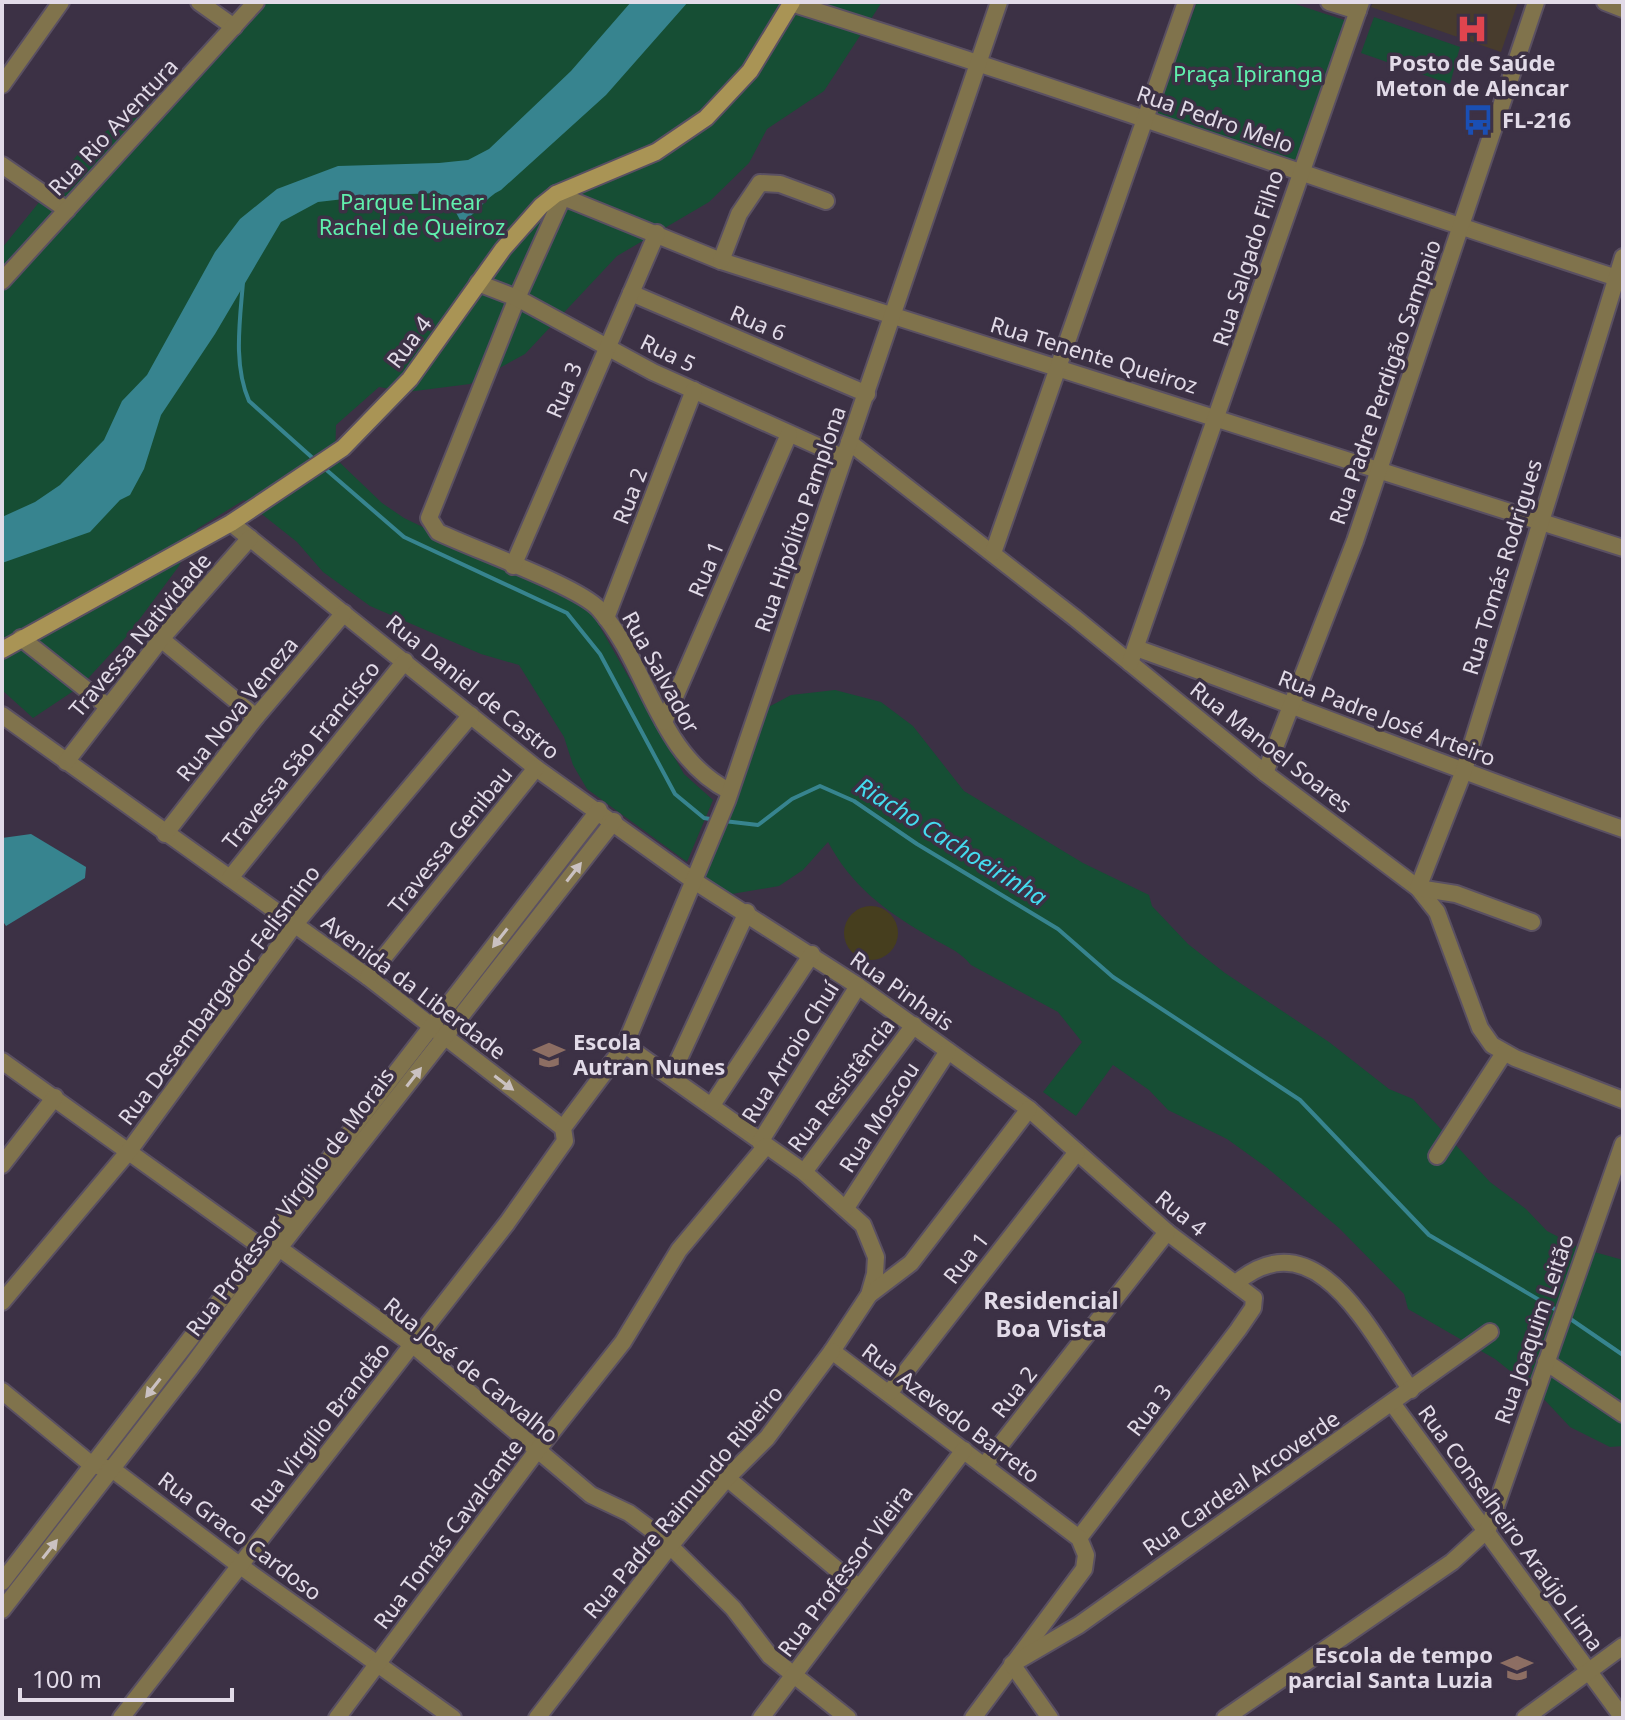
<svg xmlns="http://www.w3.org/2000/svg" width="1625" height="1720" viewBox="0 0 1625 1720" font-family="'Noto Sans',sans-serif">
<rect width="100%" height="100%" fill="#3c3145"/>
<path fill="#483c2d" d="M1373,2H1518L1501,52L1371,7Z"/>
<g fill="#164e34">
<path d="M264,2H882L824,91L767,129L749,163L709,202L617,256L525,354L470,384L407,392L379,387L336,425L335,458L382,503L404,518L582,604L596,620L684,774L713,800L687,862L587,789L573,765L564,737L519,665L481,654L370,606L323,572L297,542L244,500L197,529L179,566L127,636L81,686L33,718L2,690V248L83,148L138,108L207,68Z"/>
<path d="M1197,2H1289L1344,20L1346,27L1294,163L1156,113Z"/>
<path d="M1374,17L1460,47L1450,84L1361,53Z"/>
<path d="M835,690L881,702L913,726L964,791L1083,863L1149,895L1152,906L1188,944L1225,973L1329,1042L1389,1089L1413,1099L1490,1182L1526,1209L1547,1231L1580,1248L1623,1260V1446L1610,1447L1570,1427L1540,1395L1495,1359L1408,1309L1404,1294L1339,1228L1266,1167L1227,1139L1168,1110L1149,1090L1113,1065L1076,1116L1043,1092L1082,1042L1058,1012L971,965C958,949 942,945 925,934C884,910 851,885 828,842L803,870L779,886L720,896L698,885L763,710L791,695Z"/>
</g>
<circle fill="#463e1e" cx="871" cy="933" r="27"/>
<g fill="#37848f">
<path d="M631,2H688L606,95L501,190C484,198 478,214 461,222L450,201L439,193L379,195L318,202L281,222L215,334L161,415L144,469L130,495L120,500L90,532L2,563V517L35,502L60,485L104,440L122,401L147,375L215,252L240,219L277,189L338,166L439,163L468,160L489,149L571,71Z"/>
<path d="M31,834L86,867L85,878L6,926L2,920V838Z"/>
</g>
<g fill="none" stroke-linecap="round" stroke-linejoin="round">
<g stroke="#37848f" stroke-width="4">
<path d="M243,282C240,321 233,364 249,401L316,461"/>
<path d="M323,467L404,537L567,613L600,654L675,794L704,818L716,820"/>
<path d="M724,821L758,825L792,799L820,786L854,801L917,844L1058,929L1113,977L1300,1100L1429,1235L1558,1311"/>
<path d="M1569,1318L1623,1355"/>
</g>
<defs>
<g id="minor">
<path d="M199,2L234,27"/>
<path d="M1329,2L1358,11"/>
<path d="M1605,2L1623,9"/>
<path d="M791,3C1070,90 1345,190 1623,280"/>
<path d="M2,85L61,2"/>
<path d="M2,165L67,210"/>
<path d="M556,194L721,261L1623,548"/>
<path d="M563,196L517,298L429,518L438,532C473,549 578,586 599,609C649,666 657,754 729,791"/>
<path d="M721,261L739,214L760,183L780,184L826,201"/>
<path d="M2,281L256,2"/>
<path d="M478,283L517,298L653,372L842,457"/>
<path d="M631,293L867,394"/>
<path d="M849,442L1075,618L1265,773L1418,888L1437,912L1480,1028L1492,1045L1515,1058L1623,1100"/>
<path d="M231,523L536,768L691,879L858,986L1029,1109L1167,1232L1254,1298L1253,1308L1238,1330L1079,1538"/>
<path d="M993,553L1186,2"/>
<path d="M513,566L657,233"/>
<path d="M606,618L694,390"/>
<path d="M21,638L107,706"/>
<path d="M161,639L256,717"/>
<path d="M1136,648C1299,706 1460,772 1623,829"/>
<path d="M1130,663L1361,2"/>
<path d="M2,715L368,977L563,1128"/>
<path d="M664,722L789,434"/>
<path d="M66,762L161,639L250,538"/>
<path d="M1265,773L1355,541L1536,2"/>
<path d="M165,834L256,717L344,613"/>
<path d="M230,878L405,661"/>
<path d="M1532,922L1456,894L1418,888L1463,773L1623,257"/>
<path d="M368,977L536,768"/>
<path d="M625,1045L804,1172L863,1225L876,1257L875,1274L869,1295L832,1351L1079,1538L1086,1555L1084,1569L973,1718"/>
<path d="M2,1061L260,1246L279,1248L413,1345L591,1495L629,1513L660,1536L733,1608L770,1656L848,1718"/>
<path d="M671,1076L747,912"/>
<path d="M712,1105L812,954"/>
<path d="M760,1142L858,986"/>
<path d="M1437,1156L1504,1053"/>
<path d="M2,1165L55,1097"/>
<path d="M804,1172L914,1025"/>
<path d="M846,1208L948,1051"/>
<path d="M1236,1283C1317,1216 1370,1333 1411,1390"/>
<path d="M869,1295L911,1263L1029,1109"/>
<path d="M2,1302L129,1151L295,924L471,715"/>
<path d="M1546,1362L1623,1414"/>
<path d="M2,1391L92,1465L112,1469L239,1565L453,1718"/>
<path d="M890,1392L1077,1152"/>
<path d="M1392,1403L1623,1718"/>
<path d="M984,1466L1167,1232"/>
<path d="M727,1478L858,1587"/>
<path d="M2,1582L599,810"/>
<path d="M2,1610L191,1367L279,1248L614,821"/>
<path d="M121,1718L507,1223L565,1141L563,1128L625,1045L727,801L999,2"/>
<path d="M337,1718L536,1452L623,1342L679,1250L766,1146"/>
<path d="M537,1718L670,1546L727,1478L767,1438L832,1351"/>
<path d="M761,1718L964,1450"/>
<path d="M1050,1718L1012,1664L1079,1625L1490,1332"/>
<path d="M1225,1718L1452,1562L1488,1529L1623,1144"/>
<path d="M1525,1718L1623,1646"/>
</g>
<path id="secondary" d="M2,650L231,523L343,448L410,379L503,249L541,206L556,194L656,152L706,118L750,71L792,2"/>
</defs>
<use href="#minor" stroke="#5a5062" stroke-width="20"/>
<use href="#secondary" stroke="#5a5062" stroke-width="20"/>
<use href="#minor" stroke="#80734c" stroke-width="16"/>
<use href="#secondary" stroke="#a99455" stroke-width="16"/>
</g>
<defs><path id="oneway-solid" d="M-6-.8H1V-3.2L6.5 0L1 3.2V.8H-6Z" transform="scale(2)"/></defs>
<g fill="#cac1c1">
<use href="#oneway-solid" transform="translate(574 872) rotate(-52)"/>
<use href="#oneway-solid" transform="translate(500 938) rotate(128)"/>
<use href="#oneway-solid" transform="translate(414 1077) rotate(-52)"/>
<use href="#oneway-solid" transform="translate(504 1083) rotate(37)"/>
<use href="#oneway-solid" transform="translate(153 1388) rotate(128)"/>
<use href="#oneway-solid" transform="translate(50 1549) rotate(-52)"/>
</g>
<defs>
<symbol id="hospital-bare" viewBox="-9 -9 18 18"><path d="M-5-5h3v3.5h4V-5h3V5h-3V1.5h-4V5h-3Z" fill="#e0444e" stroke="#3c3145" stroke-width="2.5" paint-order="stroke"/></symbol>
<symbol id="bus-bare" viewBox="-9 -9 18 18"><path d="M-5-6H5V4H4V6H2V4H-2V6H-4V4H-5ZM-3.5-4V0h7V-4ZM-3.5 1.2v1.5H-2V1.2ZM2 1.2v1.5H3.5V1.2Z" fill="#1a4fb4" stroke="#3c3145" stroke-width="2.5" paint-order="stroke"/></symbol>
<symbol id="school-bare" viewBox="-9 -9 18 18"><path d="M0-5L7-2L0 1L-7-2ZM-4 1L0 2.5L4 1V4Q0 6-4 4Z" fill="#8d6e63" stroke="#3c3145" stroke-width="2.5" paint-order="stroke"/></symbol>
</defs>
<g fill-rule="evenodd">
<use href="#hospital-bare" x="1450" y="7" width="44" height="44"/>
<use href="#bus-bare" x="1456" y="98" width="44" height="44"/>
<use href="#school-bare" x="527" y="1033" width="44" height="44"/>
<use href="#school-bare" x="1495" y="1646" width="44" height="44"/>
</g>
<g text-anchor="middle" stroke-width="7" stroke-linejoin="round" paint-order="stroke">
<g font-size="22" font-weight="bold" fill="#e2dbe8" stroke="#3c3145" text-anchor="start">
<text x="1472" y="71" text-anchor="middle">Posto de Saúde<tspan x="1472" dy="25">Meton de Alencar</tspan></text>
<text x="1502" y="128">FL-216</text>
<text x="573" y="1050">Escola<tspan x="573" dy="25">Autran Nunes</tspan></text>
<text x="1493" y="1663" text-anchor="end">Escola de tempo<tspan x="1493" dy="25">parcial Santa Luzia</tspan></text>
</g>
<g font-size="22" fill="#60f0ad" stroke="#3c3145">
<text x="1248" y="82">Praça Ipiranga</text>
<text x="412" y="210">Parque Linear<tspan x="412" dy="25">Rachel de Queiroz</tspan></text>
</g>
<g font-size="22" fill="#e2dbe8" stroke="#3c3145">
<text transform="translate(1215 119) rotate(19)" y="8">Rua Pedro Melo</text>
<text transform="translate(113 127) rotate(-47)" y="8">Rua Rio Aventura</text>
<text transform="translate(1248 258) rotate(-72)" y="8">Rua Salgado Filho</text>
<text transform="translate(758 323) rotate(23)" y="8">Rua 6</text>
<text transform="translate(409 342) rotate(-53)" y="8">Rua 4</text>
<text transform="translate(668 353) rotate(26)" y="8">Rua 5</text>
<text transform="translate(1094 355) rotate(17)" y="8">Rua Tenente Queiroz</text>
<text transform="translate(1385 382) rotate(-71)" y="8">Rua Padre Perdigão Sampaio</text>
<text transform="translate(564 390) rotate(-67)" y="8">Rua 3</text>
<text transform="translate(630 496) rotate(-69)" y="8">Rua 2</text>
<text transform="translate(800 519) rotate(-71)" y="8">Rua Hipólito Pamplona</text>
<text transform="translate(1502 567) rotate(-73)" y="8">Rua Tomás Rodrigues</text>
<text transform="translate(706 569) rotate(-67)" y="8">Rua 1</text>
<text transform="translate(140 635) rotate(-50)" y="8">Travessa Natividade</text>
<text transform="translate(661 672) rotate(61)" y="8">Rua Salvador</text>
<text transform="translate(473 687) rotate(39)" y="8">Rua Daniel de Castro</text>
<text transform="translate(237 709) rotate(-51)" y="8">Rua Nova Veneza</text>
<text transform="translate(1387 718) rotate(21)" y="8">Rua Padre José Arteiro</text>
<text transform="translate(1271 747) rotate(38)" y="8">Rua Manoel Soares</text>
<text transform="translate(301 755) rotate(-51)" y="8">Travessa São Francisco</text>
<text transform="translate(450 840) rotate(-51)" y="8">Travessa Genibau</text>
<text transform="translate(414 987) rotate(37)" y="8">Avenida da Liberdade</text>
<text transform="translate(902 991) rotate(35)" y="8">Rua Pinhais</text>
<text transform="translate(219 995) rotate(-53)" y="8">Rua Desembargador Felismino</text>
<text transform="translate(790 1052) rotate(-58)" y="8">Rua Arroio Chuí</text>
<text transform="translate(841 1085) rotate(-53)" y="8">Rua Resistência</text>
<text transform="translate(879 1117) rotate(-57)" y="8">Rua Moscou</text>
<text transform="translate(290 1202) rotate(-53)" y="8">Rua Professor Virgílio de Morais</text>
<text transform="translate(1181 1213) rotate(39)" y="8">Rua 4</text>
<text transform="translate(966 1258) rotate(-52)" y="8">Rua 1</text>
<text transform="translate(1534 1329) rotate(-71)" y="8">Rua Joaquim Leitão</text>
<text transform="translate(471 1370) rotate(39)" y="8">Rua José de Carvalho</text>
<text transform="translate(1014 1392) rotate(-52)" y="8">Rua 2</text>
<text transform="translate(1149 1410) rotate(-53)" y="8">Rua 3</text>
<text transform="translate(951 1413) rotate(37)" y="8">Rua Azevedo Barreto</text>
<text transform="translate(320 1428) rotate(-52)" y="8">Rua Virgílio Brandão</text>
<text transform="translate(1241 1483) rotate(-35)" y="8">Rua Cardeal Arcoverde</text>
<text transform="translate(683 1502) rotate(-50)" y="8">Rua Padre Raimundo Ribeiro</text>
<text transform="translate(1511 1528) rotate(54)" y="8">Rua Conselheiro Araújo Lima</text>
<text transform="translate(448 1534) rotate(-53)" y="8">Rua Tomás Cavalcante</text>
<text transform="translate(240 1536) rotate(37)" y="8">Rua Graco Cardoso</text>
<text transform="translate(845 1571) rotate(-53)" y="8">Rua Professor Vieira</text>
</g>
<g font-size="24" font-style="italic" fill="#44dcef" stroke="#3c3145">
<text transform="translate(951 842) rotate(32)" y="8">Riacho Cachoeirinha</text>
</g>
<g font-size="24" font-weight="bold" fill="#e2dbe8" stroke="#3c3145">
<text x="1051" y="1309">Residencial<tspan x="1051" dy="28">Boa Vista</tspan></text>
</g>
</g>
<rect width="1625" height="1720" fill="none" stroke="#e2dbe8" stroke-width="8"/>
<path d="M20 1688v12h212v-12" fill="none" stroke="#e2dbe8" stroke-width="4"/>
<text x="32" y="1688" font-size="24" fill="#e2dbe8" stroke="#3c3145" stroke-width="6" paint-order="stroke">100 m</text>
</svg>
